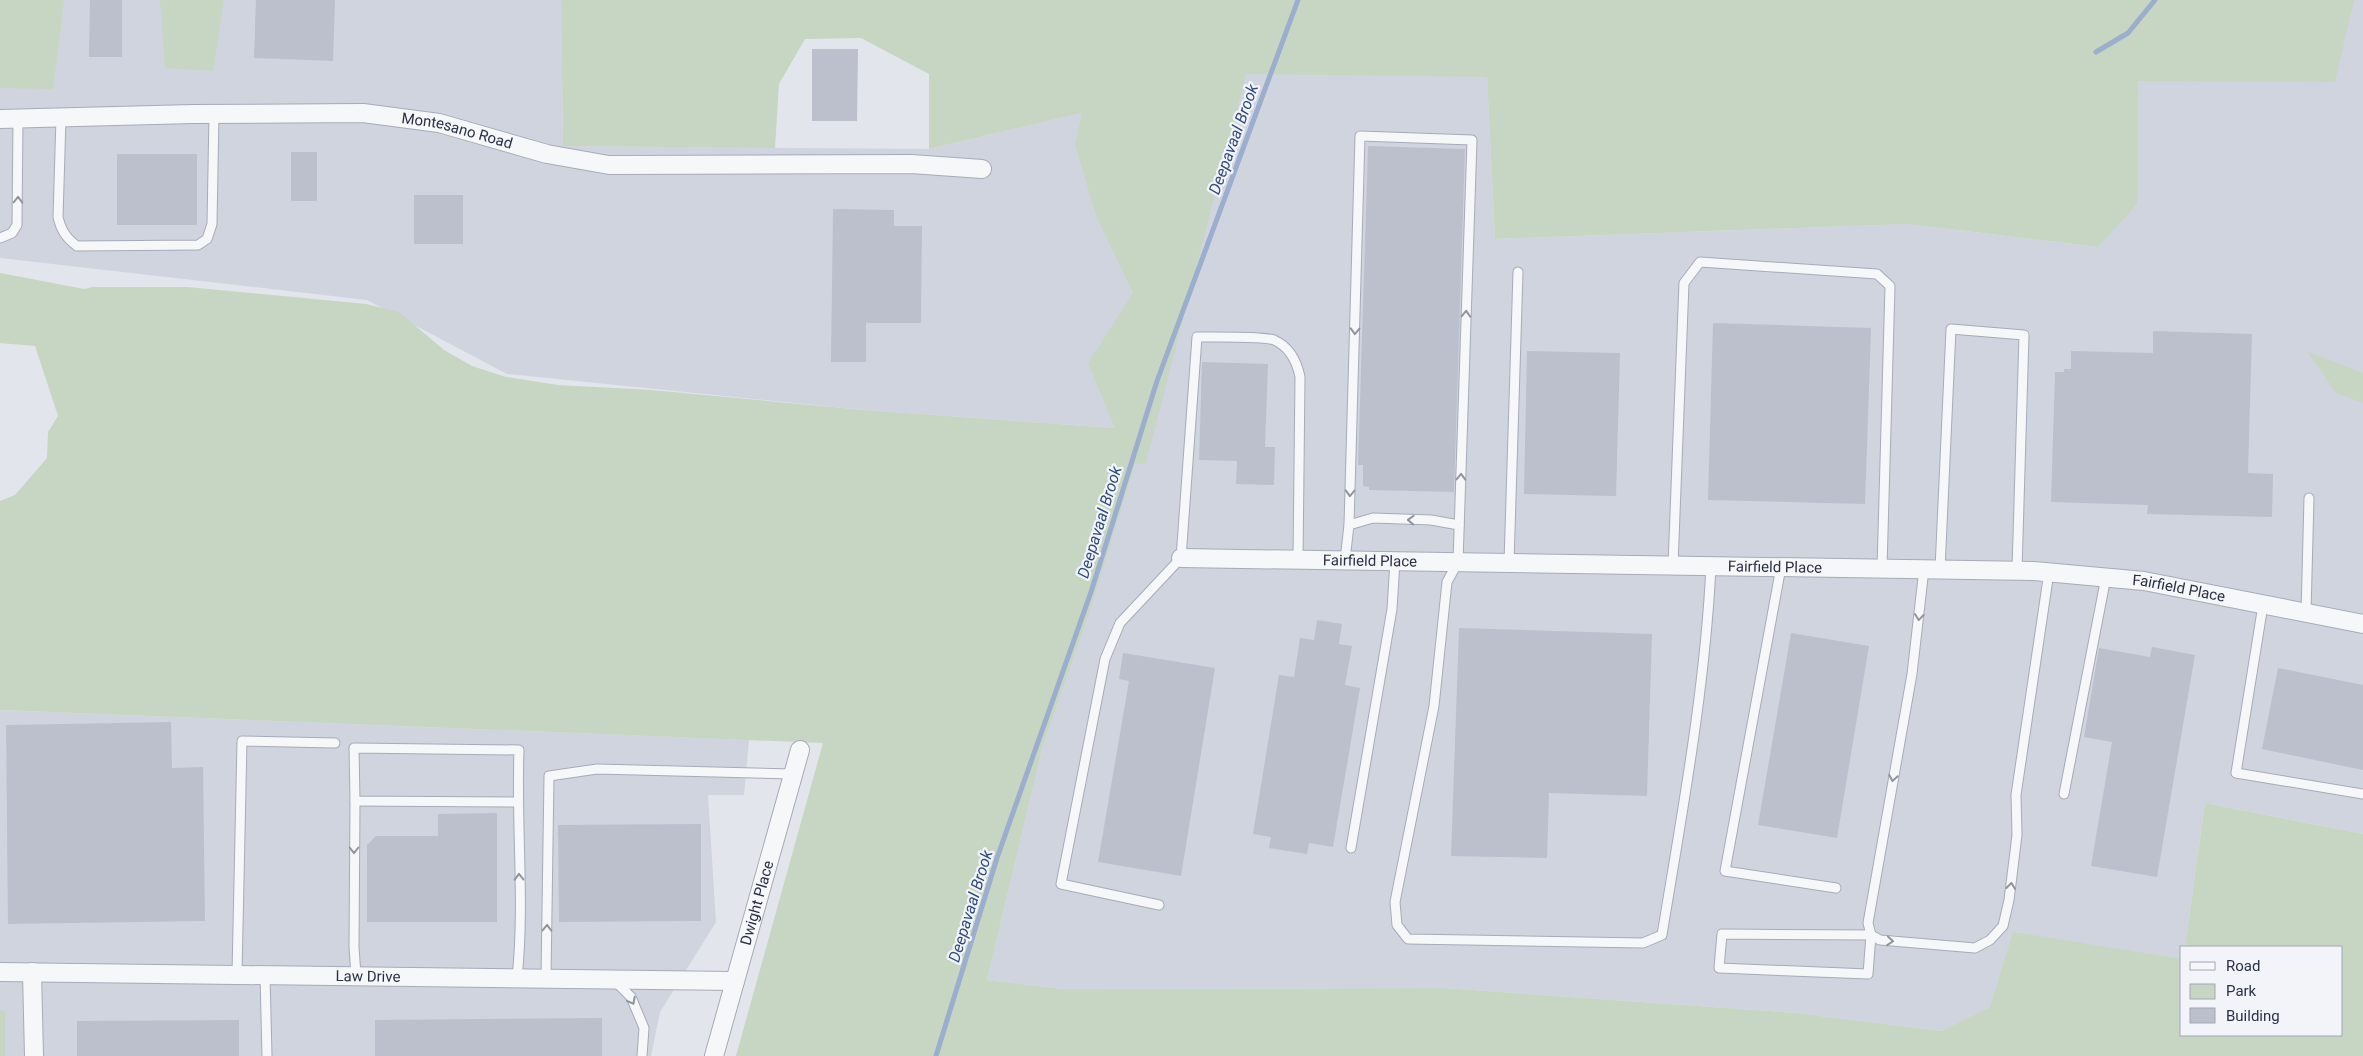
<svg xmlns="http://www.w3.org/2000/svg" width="2363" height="1056" viewBox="0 0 2363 1056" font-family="Roboto,sans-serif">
<rect width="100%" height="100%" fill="#e2e5ec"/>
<g fill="#d0d4de" fill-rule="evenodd">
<path d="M0,0H561L563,146L929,149L1246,74L1276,0H2363V834L2205,803L2185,947H2182V974L1990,1007L1941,1031L1796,1013L1444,988L1063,989L987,980L1043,746L1086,623L1115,428L864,410L507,374L367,300L0,258ZM1487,77L2098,247L1907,224L1495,239Z"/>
<path d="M0,710L749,740L744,795H708L716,922L660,1012L651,1056H0Z"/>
</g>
<g fill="#c6d6c3">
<path d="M0,0H64L53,89L0,88Z"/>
<path d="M160,0H224L213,71L165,68Z"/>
<path d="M561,0H2354L2335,82L2138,81L2137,204L2098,247L1907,224L1495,239L1487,77L1246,74L1146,463L1135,464L1086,623L1043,746L987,980L1063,989L1444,988L1796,1013L1941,1031L1990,1007L2013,932L2182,959V1035H2342V947H2185L2205,803L2363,834V1056H736L823,743L0,710V501L15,495L47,458L48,432L58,416L35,346L0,343V273L84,289L92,287H187L366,304L399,312L444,350L472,366L506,377L558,385L652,390L864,410L1115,428L1088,363L1133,293L1097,218L1075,145L1082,113L929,149V74L861,38L805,39L779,84L775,148L563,146Z"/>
<path d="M2308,352L2363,373V403L2336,393Z"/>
<rect x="0" y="1011" width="5" height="45"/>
</g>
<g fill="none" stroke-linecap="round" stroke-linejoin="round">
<g stroke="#9baece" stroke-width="5">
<path d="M2096,52L2128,33L2155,0"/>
<path d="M936,1056L997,858L1091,592L1157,381L1298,0"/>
</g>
</g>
<g fill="#bcc0cc">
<path d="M90,0H122V57H89Z"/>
<path d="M256,0H335L333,61L254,58Z"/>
<path d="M812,49H858L857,121H812Z"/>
<path d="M1368,146L1465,149L1454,492L1369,490V487L1363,486V465H1358Z"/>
<rect x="291" y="152" width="26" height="49"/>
<rect x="117" y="154" width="80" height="71"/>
<rect x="414" y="195" width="49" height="49"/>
<path d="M833,209L894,210V226H922L921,323H866V362H831Z"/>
<path d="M1713,323L1871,328L1865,504L1708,500Z"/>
<path d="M2153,331L2252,334L2248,473L2273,474L2272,517L2147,514L2148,505L2051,502L2055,372H2064V369H2071V351L2153,353Z"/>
<path d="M1527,351L1620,353L1616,496L1524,494Z"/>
<path d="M1202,362L1268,364L1265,447H1275L1274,485L1236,484L1237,461L1199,460Z"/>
<path d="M1317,620L1342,624L1339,644L1352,646L1345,685L1360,688L1333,847L1309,843L1307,854L1269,848L1271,837L1253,834L1279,675L1294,677L1300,638L1314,640Z"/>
<path d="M1459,628L1652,634L1647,796L1549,793L1547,858L1451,856Z"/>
<path d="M1791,633L1869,646L1837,838L1758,825Z"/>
<path d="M2152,647L2195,655L2157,877L2091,866L2112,742L2084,737L2099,648L2150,657Z"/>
<path d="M1123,653L1215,668L1181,876L1098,862L1129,681L1119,679Z"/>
<path d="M2278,668L2363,685V770L2262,749Z"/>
<path d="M171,722L172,768L203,767L205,921L8,924L6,725Z"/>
<path d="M497,813V922H367V845L376,836H438V814Z"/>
<path d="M701,824V921L559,922L558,825Z"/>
<path d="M602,1018V1056H375V1020Z"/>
<path d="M239,1020V1056H77V1021Z"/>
</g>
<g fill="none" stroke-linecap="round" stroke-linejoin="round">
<defs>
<g id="service">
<path d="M61,118L58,217C61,230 66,238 77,246L198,245L207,239L212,224L214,114"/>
<path d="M0,238L12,233L17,225L18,120"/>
<path d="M1349,525L1373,518L1431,520L1459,525"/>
<path d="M1345,560L1349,525L1360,136L1472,140L1458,562L1447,582L1434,706L1395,902L1397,925L1408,939L1643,943L1662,935C1682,813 1705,690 1711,566"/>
<path d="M1509,563L1518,272"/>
<path d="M1673,565L1684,283L1700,262L1877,274L1890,286L1882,568"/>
<path d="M1781,567L1725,871L1836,888"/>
<path d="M1924,569L1912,674L1868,923L1871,935L1880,940L1975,948L1990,940L2003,926L2009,900L2017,835L2016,795L2049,572"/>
<path d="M1940,569L1951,329L2024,335L2017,570"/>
<path d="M2263,605L2236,773L2363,794"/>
<path d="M2306,613L2309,498"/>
<path d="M2064,794L2106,577"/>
<path d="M355,801L354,947L356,976"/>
<path d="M1351,848L1392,609L1395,561"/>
<path d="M1159,905L1061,884L1105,659L1120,623L1181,558L1197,337C1212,337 1263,336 1274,340C1290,347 1297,362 1300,377L1298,560"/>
<path d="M1722,934L1871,935L1868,974L1719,968Z"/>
<path d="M237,974L242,741L335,743"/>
<path d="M265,975L267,1056"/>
<path d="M546,977L549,776L597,769L793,774"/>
<path d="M517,978C525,903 516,826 519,750L354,748L355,801L517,802"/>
<path d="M615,981L631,997L644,1028L642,1056"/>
</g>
<g id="minor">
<path id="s1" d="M0,119L193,114L363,113L439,123L547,154L609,165L911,164L982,169"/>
<path id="s2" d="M1181,558L2034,571L2144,581L2363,624"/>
<path id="s3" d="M0,972L735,981"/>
<path d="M32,972L34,1056"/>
<path id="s4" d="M714,1056L800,750"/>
</g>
</defs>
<use href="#service" stroke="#a7abb7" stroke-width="11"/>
<use href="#minor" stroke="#a7abb7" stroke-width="20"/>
<use href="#service" stroke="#f6f7f9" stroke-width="9"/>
<use href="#minor" stroke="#f6f7f9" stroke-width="18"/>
</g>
<defs><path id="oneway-chevron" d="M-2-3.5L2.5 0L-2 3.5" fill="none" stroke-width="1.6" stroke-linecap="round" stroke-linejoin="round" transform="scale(1.25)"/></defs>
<g stroke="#90949f">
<use href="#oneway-chevron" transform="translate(18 200) rotate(-89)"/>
<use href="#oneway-chevron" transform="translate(1466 314) rotate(-88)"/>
<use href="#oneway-chevron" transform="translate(1355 331) rotate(92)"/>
<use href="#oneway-chevron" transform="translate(1461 477) rotate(-88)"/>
<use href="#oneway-chevron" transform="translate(1350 493) rotate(92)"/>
<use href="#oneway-chevron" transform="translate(1411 520) rotate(-178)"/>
<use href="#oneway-chevron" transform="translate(1919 617) rotate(97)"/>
<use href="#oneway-chevron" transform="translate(1893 778) rotate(100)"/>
<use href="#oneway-chevron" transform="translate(354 850) rotate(90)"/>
<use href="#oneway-chevron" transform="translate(519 877) rotate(-91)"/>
<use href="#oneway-chevron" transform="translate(2011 886) rotate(-84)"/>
<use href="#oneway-chevron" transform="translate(547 928) rotate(-89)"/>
<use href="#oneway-chevron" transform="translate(1890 941) rotate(5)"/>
<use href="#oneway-chevron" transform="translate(632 1001) rotate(62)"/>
</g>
<g text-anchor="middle" stroke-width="4.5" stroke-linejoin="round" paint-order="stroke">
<g font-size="15" fill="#293045" stroke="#f2f4f9">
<text dy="5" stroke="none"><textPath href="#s1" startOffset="459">Montesano Road</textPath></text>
<text dy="5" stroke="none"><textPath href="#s2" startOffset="189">Fairfield Place</textPath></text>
<text dy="5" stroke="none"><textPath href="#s2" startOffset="594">Fairfield Place</textPath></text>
<text dy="5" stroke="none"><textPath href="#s2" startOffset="999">Fairfield Place</textPath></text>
<text dy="5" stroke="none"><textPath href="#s4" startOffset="159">Dwight Place</textPath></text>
<text dy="5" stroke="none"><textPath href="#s3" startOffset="368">Law Drive</textPath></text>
</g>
<g font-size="16" font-style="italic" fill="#2f4a7d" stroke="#f2f4f9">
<text transform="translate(1233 139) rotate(-70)" y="6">Deepavaal Brook</text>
<text transform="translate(1099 522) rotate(-73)" y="6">Deepavaal Brook</text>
<text transform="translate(970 906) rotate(-73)" y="6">Deepavaal Brook</text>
</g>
</g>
<rect x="2180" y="946" width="162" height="90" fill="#f2f4f9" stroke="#a2a6b1"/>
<rect x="2190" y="962" width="25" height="8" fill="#f6f7f9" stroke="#a2a6b1"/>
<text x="2226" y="971" font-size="15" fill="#293045">Road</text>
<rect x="2190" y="984" width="25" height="15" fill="#c6d6c3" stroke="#a2a6b1"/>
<text x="2226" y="996" font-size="15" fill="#293045">Park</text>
<rect x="2190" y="1008" width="25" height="15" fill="#bcc0cc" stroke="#a2a6b1"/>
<text x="2226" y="1021" font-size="15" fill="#293045">Building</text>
</svg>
